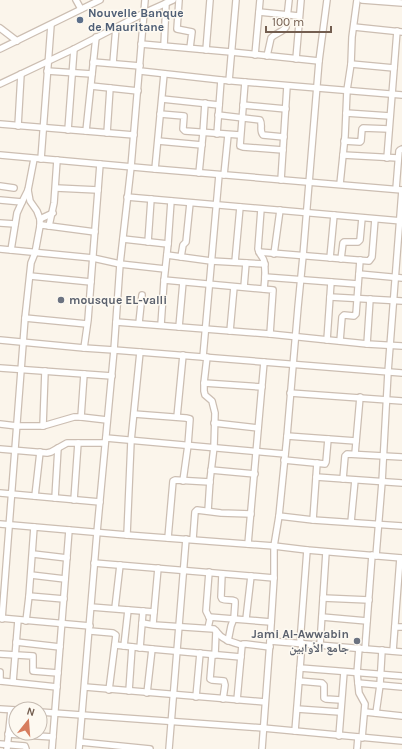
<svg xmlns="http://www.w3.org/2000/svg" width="402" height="749" viewBox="0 0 402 749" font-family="Karla,'Noto Naskh Arabic',sans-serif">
<rect width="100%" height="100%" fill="#fbf5eb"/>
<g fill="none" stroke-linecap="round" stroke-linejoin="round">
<defs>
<g id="minor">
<path d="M76,0L81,9"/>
<path d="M179,0L177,29L192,32L190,48"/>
<path d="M362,0L402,3"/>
<path d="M259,12L299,16"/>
<path d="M354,27L402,32"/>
<path d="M0,28L17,41"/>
<path d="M141,44L231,52L319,61"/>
<path d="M164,46L166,3"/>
<path d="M0,49L100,0"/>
<path d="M206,50L210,0"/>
<path d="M255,55L260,0"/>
<path d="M267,56L271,38C275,33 282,33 286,27L289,0"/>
<path d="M296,59L301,0"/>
<path d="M93,62L140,66"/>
<path d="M113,63L116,27"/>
<path d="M351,64L394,68"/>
<path d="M47,71L92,74"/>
<path d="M140,71L221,80L402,95"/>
<path d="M229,81L236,0"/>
<path d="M245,82L240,146L243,147L283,150"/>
<path d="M0,84L74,49L144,13L173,0"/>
<path d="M91,86L138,91"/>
<path d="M162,99L219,105"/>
<path d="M243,105L286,109"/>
<path d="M346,113L390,116"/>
<path d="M160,114L184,116L183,129L185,131L240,135"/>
<path d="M218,115L260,120C263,125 259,131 263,135L284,137"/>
<path d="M0,124L134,135"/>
<path d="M18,126L21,74"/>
<path d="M68,130L74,49"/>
<path d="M86,131L96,37"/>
<path d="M107,133L110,88"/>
<path d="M217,134L221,80"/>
<path d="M158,141L202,145"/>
<path d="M344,141L360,142L361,141L362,129L363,128L389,129"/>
<path d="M0,155L155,169L402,190"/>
<path d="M343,155L398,158"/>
<path d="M387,158L397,31"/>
<path d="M41,159L51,25"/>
<path d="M155,169L164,74"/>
<path d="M199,173L203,133L205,103"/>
<path d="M224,175L228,135"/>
<path d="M281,180L287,86"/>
<path d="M340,184L345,136L347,90L351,64L352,37L357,0"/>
<path d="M0,186L14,188"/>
<path d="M56,188L98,190"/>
<path d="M396,189L399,151L400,150L402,149"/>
<path d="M127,197L402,221"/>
<path d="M0,200L22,202"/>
<path d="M261,209L258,249C259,254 263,257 264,261C266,270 265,280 264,289"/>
<path d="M40,219L53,213"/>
<path d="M0,223L15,224"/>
<path d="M40,226L42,225L95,232"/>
<path d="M49,226L54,203L57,160"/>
<path d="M123,239L168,244"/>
<path d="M148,242L151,199"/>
<path d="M0,249L93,258L120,264L165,269"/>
<path d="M11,250L17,213L22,202L28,190L34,159"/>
<path d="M259,252L369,261L372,257L375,219"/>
<path d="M274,254L280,210"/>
<path d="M167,255L211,261L265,264"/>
<path d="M181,257L183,245L186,242L190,203"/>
<path d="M330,258L334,215"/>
<path d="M341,259L343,243L344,242H358L360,240L362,218"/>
<path d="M235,262L240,207"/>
<path d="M359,274L402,278"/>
<path d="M30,276L91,282"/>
<path d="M265,277L358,284"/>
<path d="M164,280L273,290L270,334"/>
<path d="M244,287L246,263"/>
<path d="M330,297L402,301"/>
<path d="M25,318L87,324"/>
<path d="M116,322L270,334L367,344L402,346"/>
<path d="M139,323L142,295"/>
<path d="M161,325L164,281L168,244L171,201"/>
<path d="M179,327L183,282"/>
<path d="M230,331L234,287"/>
<path d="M0,340L84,348L114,350L402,373"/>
<path d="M327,340L331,282"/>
<path d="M340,341L342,317L344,315L354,316L356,314L360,260"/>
<path d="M367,344L370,299"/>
<path d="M84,348L88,320L100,164"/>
<path d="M203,357L219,175"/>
<path d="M207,357L204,383V391L205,395L212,401L215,413L214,447L210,480L208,511"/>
<path d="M0,368L112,376"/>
<path d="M204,383L262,387"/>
<path d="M290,393L402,401"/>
<path d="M134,414L186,418L190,419L188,445L183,481"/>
<path d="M81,417L84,374"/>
<path d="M177,417L183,355"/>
<path d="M214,423L258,428"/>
<path d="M0,424L17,426H43L74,417H81L107,420"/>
<path d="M43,426L45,371"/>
<path d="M287,436L356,441"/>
<path d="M106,438L285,454"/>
<path d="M0,449L47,453L51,452L67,443H105"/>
<path d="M355,454L360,397"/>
<path d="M284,460L325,464L326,462L328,439"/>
<path d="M211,470L255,474"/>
<path d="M316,477L402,483"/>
<path d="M343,479L345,456L347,454L402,457"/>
<path d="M0,493L100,502"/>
<path d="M35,496L40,452"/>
<path d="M55,498L58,448"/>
<path d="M74,500L78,443"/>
<path d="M279,516L313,520L402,526"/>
<path d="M313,520L317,463"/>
<path d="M351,522L355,480"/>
<path d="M0,524L127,535L274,546L307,550L402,558"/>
<path d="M127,535L131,441L140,352"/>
<path d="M168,538L173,481L175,480L210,482"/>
<path d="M193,539L195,512L197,510L221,513L251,514"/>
<path d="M248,544L264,362"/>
<path d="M33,554L67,558"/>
<path d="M376,556L382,482L388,372L402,190"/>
<path d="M94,563L274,578"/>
<path d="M222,574L221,597L222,599C226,601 231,599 235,601V604L234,618L231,626L228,641"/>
<path d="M31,575L65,579"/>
<path d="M29,596L64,599"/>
<path d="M323,598L369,600"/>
<path d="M91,607L154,612"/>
<path d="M115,608L120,565"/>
<path d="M209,617L271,622"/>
<path d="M322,617L367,621"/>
<path d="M0,618L90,626"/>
<path d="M2,619L25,318L31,263L35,253L40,226V219L37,211L30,201L28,190"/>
<path d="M246,619L251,576"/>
<path d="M26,621L29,596L34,527"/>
<path d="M142,623L154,625L214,629L216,631L215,655"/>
<path d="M153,624L158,568"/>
<path d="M395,627H402"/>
<path d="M208,628L210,619L206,611L209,572"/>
<path d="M90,631L113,633L116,635L109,690"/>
<path d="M216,631C222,640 232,642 242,645"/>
<path d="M270,641L402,652"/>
<path d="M16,642L60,647"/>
<path d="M300,643L307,550"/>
<path d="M115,645L152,649L241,657"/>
<path d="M320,645L326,552"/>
<path d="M124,646L128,610"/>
<path d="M140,648L143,611"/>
<path d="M359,648L357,673L359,693L365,704L362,738"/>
<path d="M365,649L372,555"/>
<path d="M393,651L400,558"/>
<path d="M0,654L33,656V671L58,673"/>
<path d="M212,655L210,679L212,680L224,681L225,685L223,699"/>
<path d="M300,668L402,676"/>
<path d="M0,672V681"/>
<path d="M0,681L57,687"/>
<path d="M299,681L322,683L324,685V698L326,699L341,700"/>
<path d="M13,682L18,620"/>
<path d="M358,683L402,687"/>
<path d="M85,687L265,702"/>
<path d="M129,691L132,647"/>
<path d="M147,693L152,649"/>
<path d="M196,697L200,653"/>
<path d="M237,700L242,645L243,644H246L270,647"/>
<path d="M0,709L16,710"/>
<path d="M297,709L340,712"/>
<path d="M40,712L263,728L402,741"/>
<path d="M365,712L402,716"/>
<path d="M376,713L380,685L382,650"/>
<path d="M295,731L302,643"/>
<path d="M8,734L53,737"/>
<path d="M339,736L344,672"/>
<path d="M80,742L150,749"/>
<path d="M0,744L25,746L26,749"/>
<path d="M7,749L11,710"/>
<path d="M52,749L69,530"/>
<path d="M79,749L97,532L114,350L120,264L131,167L145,0"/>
<path d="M169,749L186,539"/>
<path d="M262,749L270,641L274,578V546L279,516L287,436L298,307L303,256L319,61L327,0"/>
<path d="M357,749L358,737"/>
</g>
</defs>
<use href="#minor" stroke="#ccbeb2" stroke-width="8"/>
<use href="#minor" stroke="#fff" stroke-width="5.5"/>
</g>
<circle fill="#5c6f8a" stroke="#fdf9f1" stroke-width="1.5" cx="80" cy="20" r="4"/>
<g fill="#6b7280" stroke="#fdf9f1" stroke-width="1.5">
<circle cx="61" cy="300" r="4"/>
<circle cx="357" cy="641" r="4"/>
</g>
<g text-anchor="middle" stroke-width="3" stroke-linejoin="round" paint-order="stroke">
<g font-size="12" font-weight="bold" fill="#4e5e75" stroke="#fdf9f1" text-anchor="start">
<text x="88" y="17">Nouvelle Banque<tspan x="88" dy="14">de Mauritane</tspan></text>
</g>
<g font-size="12" font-weight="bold" fill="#5b616d" stroke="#fdf9f1" text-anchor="start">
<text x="69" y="304">mousque EL-valli</text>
<text x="349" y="638" text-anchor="end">Jami Al-Awwabin<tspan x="349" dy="14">جامع الأوابين</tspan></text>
</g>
</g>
<g transform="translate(28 721) rotate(17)"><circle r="19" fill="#fdf9f1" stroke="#c6bbb1"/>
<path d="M0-3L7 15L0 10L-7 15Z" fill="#d77d5e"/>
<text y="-6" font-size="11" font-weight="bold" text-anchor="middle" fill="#735e50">N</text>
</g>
<path d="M266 26v6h65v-6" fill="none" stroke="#735e50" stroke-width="2"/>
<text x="272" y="26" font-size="12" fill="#735e50" stroke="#fdf9f1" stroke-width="3" paint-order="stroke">100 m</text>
</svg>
